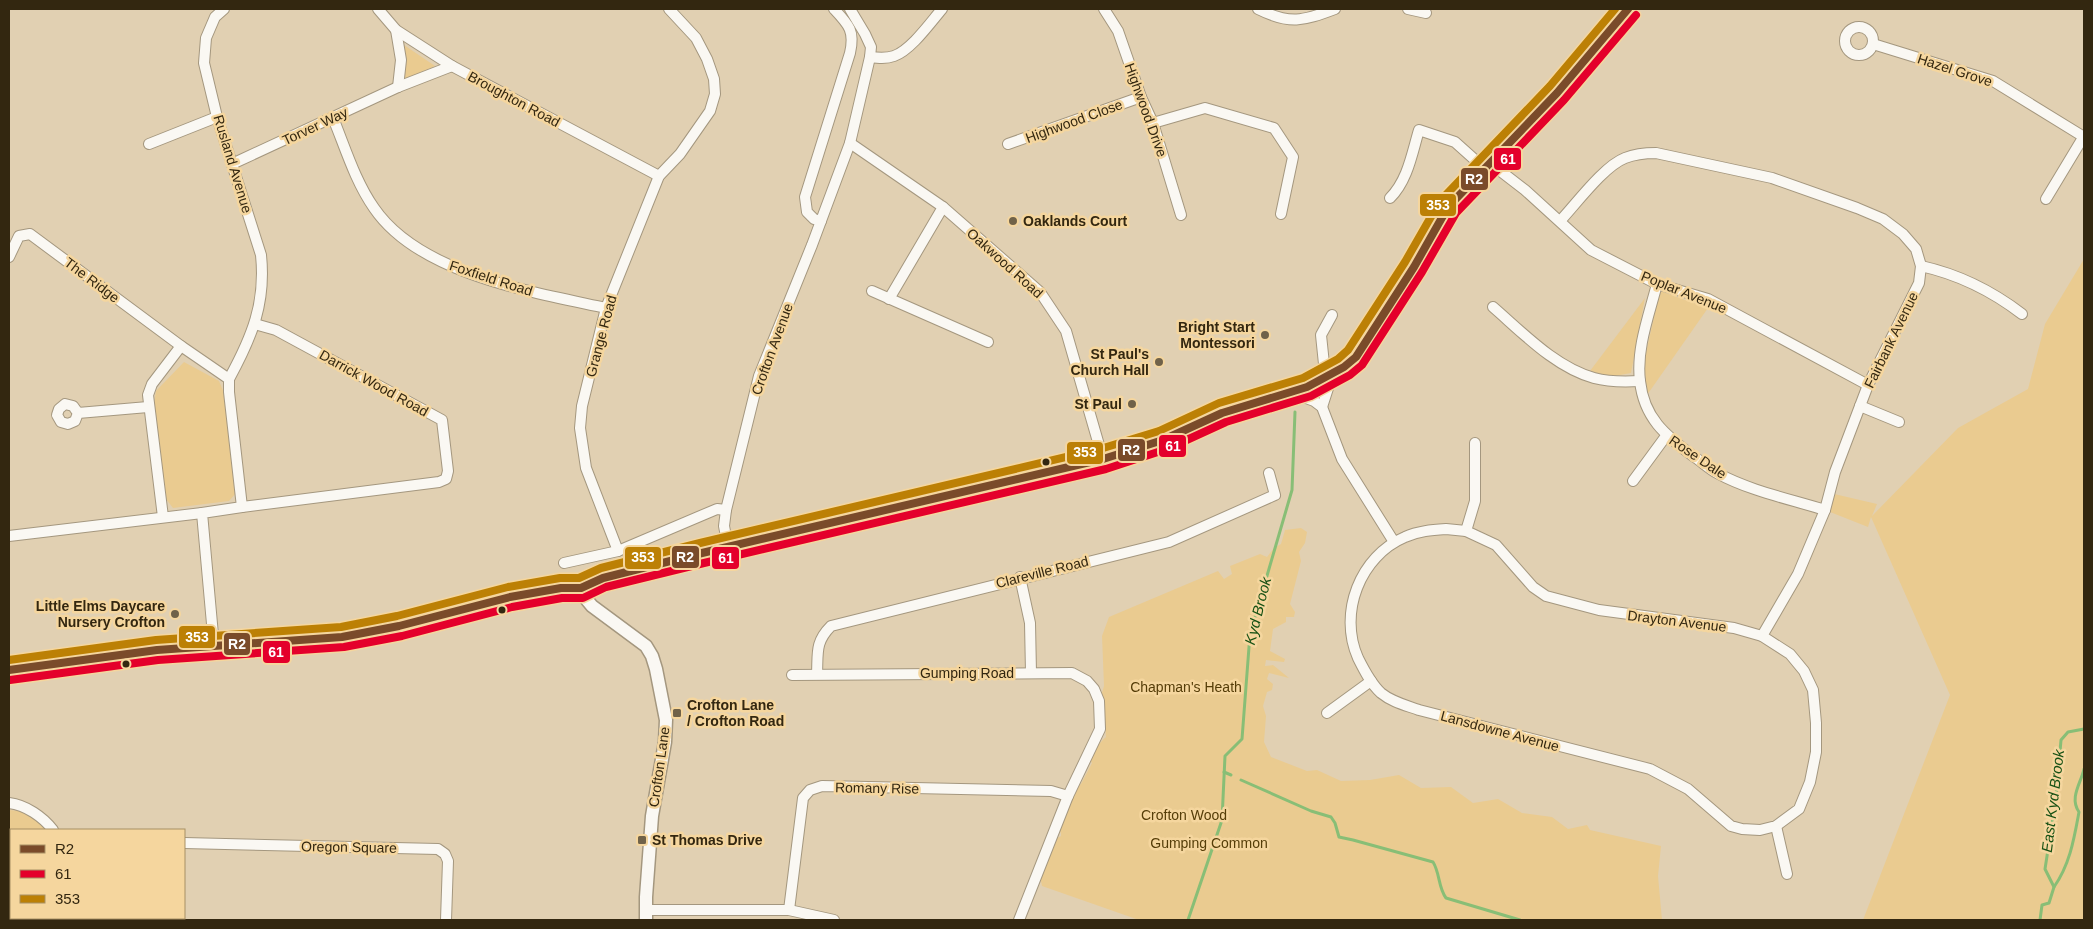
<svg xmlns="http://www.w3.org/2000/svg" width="2093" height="929" viewBox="0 0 2093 929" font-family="Arial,sans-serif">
<rect width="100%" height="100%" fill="#e1d0b2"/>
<g fill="#eacb90">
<path d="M401,43L435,66L404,80L405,61Z"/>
<path d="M2084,259V920H1863L1950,695L1871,517L1868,527L1825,510L1830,493L1877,504L1872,516L1958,428L2028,389L2045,324Z"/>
<path d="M1660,291L1708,308L1647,395L1644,361Z"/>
<path d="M1645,298L1631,373L1609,377L1590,371Z"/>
<path d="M184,362L219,381L224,393L236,493L229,501L173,508L166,499L154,403L156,391Z"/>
<path d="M1301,528L1307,532L1305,543L1299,552L1301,561L1290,604L1295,612L1294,617H1286V622L1273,629L1270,651L1285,659L1284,662L1266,660L1265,666L1273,665L1289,678L1269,673L1267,679L1273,684L1272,690L1267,692L1263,706L1266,716L1264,742L1271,757L1307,771L1317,770L1341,781L1370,780L1399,775L1421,788L1451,787L1473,803L1498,799L1522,813L1552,817L1568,829L1587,825L1590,830L1661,846L1658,876L1662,920H1139L1042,886L1040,876L1055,839L1061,836V833L1057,828L1071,797L1075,795L1077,787L1081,784L1092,763L1090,760C1093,752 1100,742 1106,737L1102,693L1104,686L1102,636L1109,617L1218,571L1224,579L1232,574L1230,566L1260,554L1267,557L1274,548L1281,544L1285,530Z"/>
<path d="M9,810L30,812L52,830H11V918H71V920H9Z"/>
</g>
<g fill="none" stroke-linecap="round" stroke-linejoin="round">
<g stroke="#88be76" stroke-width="3">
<path d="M1224,772L1231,775"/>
<path d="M1241,780L1311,811L1331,817L1335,823L1339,837L1353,840L1433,862C1440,873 1438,887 1446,898L1520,920"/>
<path d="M2054,887C2070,864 2074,839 2079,812C2069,798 2081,783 2084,769"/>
<path d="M1188,920L1222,820L1225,756L1242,739L1250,634L1292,490L1295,412"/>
<path d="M2040,920L2042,905L2049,903L2054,887L2045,869L2056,798L2061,740L2068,732L2084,729"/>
</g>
<defs>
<g id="minor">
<path d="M224,9L215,17L206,38L204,63L217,117L261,255C266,303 252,337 229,379"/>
<path d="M378,9L396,30L452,66L659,176"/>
<path d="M1104,9L1118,31L1141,97L1153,123L1181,215"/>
<path d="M1258,9C1290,25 1303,21 1335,9"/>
<path d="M1408,9L1426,13"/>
<circle cx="1859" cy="41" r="14"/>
<path d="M396,30L401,60L398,87"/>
<path d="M1873,44L1993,81L2084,137"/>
<path d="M870,57C878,58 886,59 894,56C911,50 930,23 942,9"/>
<path d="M333,118C345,147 355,181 374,208C419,274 532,292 606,308"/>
<path d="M1153,123L1205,108L1274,128L1293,157L1281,214"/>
<path d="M850,143L943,207L1040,292L1066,331L1103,459"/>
<path d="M149,144L217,117"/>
<path d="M1008,144L1141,97"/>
<path d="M1490,163L1525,190L1591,250L1657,284L1708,299L1868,385"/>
<path d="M232,164L398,87L452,66"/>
<path d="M1390,198C1408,180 1412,153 1419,130L1455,142L1484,168"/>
<path d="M2046,199L2084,136"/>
<path d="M821,221L814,219L807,212L805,197L850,53C855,31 849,25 834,9"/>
<path d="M1560,221C1576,204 1604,166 1625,158C1635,154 1645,153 1656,153L1772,178L1857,208L1883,219L1903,234L1916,249L1921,266L1919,283L1868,385L1835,472L1825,510L1798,574L1762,636"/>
<path d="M9,257L19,236L30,234L181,346"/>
<path d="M1921,266C1957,274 1992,291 2022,314"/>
<path d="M1657,284C1649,315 1636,349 1640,381C1644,418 1665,435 1693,456C1701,461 1709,469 1717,473C1750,491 1790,499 1825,510"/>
<path d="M872,291L988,342"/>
<path d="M889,299L943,207"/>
<path d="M1493,307C1523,333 1555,367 1594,378C1609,382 1624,382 1640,381"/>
<path d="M1290,392L1314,401L1322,407L1342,459L1394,542"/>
<path d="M1860,406L1899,422"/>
<path d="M1322,407L1331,379L1324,364L1321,335L1332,315"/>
<path d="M78,413L73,406L65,404L59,409L57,415L61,422L68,424L75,421L78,413L148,407"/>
<path d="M1633,481L1666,436"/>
<path d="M242,507L439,482L446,479L448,471L442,420L276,330L255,324"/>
<path d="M163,517L148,395L152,384L181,346L229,379V392L242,507L202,513L214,646"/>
<path d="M1446,529L1466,531L1496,545L1533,587L1546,596L1599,610L1734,628L1762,636L1790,654L1804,671L1813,690L1816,723V752L1810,782L1799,809L1776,826L1760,830L1742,829L1731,826L1688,789L1650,769L1419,710C1405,705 1392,702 1381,693C1371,684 1364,670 1358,658C1338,613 1360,556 1405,537C1418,531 1432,530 1446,529Z"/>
<path d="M1466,531L1475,501V443"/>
<path d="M9,536L202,513"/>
<path d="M728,547L724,526L726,510L759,376L812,245L850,143L870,57L871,47L865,34L850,9"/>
<path d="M618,551L586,468L580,428L582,406L606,308L659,176L680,154L710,111L715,94L714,79L707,59L696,38L669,9"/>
<path d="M564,563L618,551L717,509L726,510"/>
<path d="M1020,577L1030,623L1031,673"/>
<path d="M817,674C818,653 815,642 831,626L1169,542L1275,495L1269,473"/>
<path d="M792,675L1072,673L1087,681L1094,689L1099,701L1100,729L1068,796L1019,920"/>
<path d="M1327,713L1371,681"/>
<path d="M9,803C26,805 43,817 53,830"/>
<path d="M1776,826L1787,874"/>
<path d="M184,843L438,849L445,854L448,861L446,920"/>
<path d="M646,910H789L834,920"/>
<path d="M789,910L803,798L810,790L822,786L1051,791L1068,796"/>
<path d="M72,918L73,920"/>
</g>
<path id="tertiary" d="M581,588L587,600L592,606L646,646L652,656L656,669L666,720L665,742L652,816L646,897V920"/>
<path id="primary" d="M9,670L157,650L342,637L399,626L510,597L561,588H581L603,578L702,553L1103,459L1163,440L1222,413L1307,387L1344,367L1356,357L1414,267L1448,207L1557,93L1628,9"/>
</defs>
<use href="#minor" stroke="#a4977f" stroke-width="12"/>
<use href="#tertiary" stroke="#a4977f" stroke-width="15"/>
<use href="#primary" stroke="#a4977f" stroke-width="18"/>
<use href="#minor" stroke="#faf8f3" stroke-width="10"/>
<use href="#tertiary" stroke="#faf8f3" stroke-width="12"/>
<use href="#primary" stroke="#faf8f3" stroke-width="15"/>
<defs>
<path id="bus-1" d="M9,670L157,650L342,637L399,626L510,597L561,588H581L603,578L702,553L1103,459L1163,440L1222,413L1307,387L1344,367L1356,357L1414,267L1448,207L1557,93L1628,9"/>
<path id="bus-2" d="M10,680L158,660L344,647L402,636L512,607L562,598H583L606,587L704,563L1106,469L1167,449L1226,422L1311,396L1350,375L1362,365L1422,272L1456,213L1564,100L1636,15"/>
<path id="bus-3" d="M9,660L156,640L341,627L397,616L508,587L560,578H579L601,568L700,543L1100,449L1159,431L1219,403L1303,378L1338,359L1348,350L1405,262L1440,201L1550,86L1615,9"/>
</defs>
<use href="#bus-1" stroke="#f5d69e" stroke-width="11"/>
<use href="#bus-2" stroke="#f5d69e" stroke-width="11"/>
<use href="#bus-3" stroke="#f5d69e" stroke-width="11"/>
<use href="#bus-1" stroke="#7a4b2a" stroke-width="8"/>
<use href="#bus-2" stroke="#e4002b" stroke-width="8"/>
<use href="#bus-3" stroke="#bc8005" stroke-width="8"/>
</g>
<g fill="#706249" stroke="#f5d69e" stroke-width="2">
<circle cx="1013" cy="221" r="5"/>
<circle cx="1265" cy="335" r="5"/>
<circle cx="1159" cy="362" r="5"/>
<circle cx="1132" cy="404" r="5"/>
<circle cx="175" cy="614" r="5"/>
<rect x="672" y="708" width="10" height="10" rx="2.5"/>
<rect x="637" y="835" width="10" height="10" rx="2.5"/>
</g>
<g fill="#332710" stroke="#f5d69e" stroke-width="2">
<circle cx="1046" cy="462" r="4.5"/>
<circle cx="502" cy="610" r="4.5"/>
<circle cx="126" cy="664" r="4.5"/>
</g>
<g text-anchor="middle" stroke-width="5" stroke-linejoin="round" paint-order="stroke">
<g font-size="14" fill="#332710" stroke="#f5d69e">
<text transform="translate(1955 70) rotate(18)" y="5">Hazel Grove</text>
<text transform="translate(514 99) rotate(28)" y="5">Broughton Road</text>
<text transform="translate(1146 110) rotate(70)" y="5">Highwood Drive</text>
<text transform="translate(1074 121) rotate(-20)" y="5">Highwood Close</text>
<text transform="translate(315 126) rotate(-25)" y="5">Torver Way</text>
<text transform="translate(233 164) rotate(73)" y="5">Rusland Avenue</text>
<text transform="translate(1005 263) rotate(42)" y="5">Oakwood Road</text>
<text transform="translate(491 278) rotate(18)" y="5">Foxfield Road</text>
<text transform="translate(92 280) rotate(37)" y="5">The Ridge</text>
<text transform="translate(1684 292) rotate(22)" y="5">Poplar Avenue</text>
<text transform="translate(601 336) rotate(-75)" y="5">Grange Road</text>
<text transform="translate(1891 340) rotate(-64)" y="5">Fairbank Avenue</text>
<text transform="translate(772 349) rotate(-70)" y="5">Crofton Avenue</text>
<text transform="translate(374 383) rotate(29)" y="5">Darrick Wood Road</text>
<text transform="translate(1698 457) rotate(34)" y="5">Rose Dale</text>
<text transform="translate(1042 572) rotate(-14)" y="5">Clareville Road</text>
<text transform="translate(1677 621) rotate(7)" y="5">Drayton Avenue</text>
<text x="967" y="678">Gumping Road</text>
<text transform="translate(1500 731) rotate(15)" y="5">Lansdowne Avenue</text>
<text transform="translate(659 767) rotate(-82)" y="5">Crofton Lane</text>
<text transform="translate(877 788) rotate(1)" y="5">Romany Rise</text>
<text transform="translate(349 847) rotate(1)" y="5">Oregon Square</text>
</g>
<g font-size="14" font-weight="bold" fill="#332710" stroke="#f5d69e" text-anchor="end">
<text x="1023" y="226" text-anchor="start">Oaklands Court</text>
<text x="1255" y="332">Bright Start<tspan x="1255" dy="16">Montessori</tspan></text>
<text x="1149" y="359">St Paul's<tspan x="1149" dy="16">Church Hall</tspan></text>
<text x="1122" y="409">St Paul</text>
<text x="165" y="611">Little Elms Daycare<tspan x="165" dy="16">Nursery Crofton</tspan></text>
<text x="687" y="710" text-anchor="start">Crofton Lane<tspan x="687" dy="16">/ Crofton Road</tspan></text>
<text x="652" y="845" text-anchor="start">St Thomas Drive</text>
</g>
<g font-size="14" fill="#553d08" stroke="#f5d69e">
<text x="1186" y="692">Chapman's Heath</text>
<text x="1184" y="820">Crofton Wood</text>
<text x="1209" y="848">Gumping Common</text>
</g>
<g font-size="15" font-style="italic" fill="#175114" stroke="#f5d69e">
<text transform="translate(1258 611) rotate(-76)" y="5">Kyd Brook</text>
<text transform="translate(2053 801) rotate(-83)" y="5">East Kyd Brook</text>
</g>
</g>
<g stroke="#f5d69e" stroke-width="2">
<rect x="1493" y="147" width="29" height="24" rx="5" fill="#e4002b"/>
<rect x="1460" y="167" width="29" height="24" rx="5" fill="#7a4b2a"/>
<rect x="1419" y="193" width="38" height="24" rx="5" fill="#bc8005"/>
<rect x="1158" y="434" width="29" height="24" rx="5" fill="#e4002b"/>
<rect x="1117" y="438" width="29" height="24" rx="5" fill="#7a4b2a"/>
<rect x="1066" y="441" width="38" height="24" rx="5" fill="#bc8005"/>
<rect x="671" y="545" width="29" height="24" rx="5" fill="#7a4b2a"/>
<rect x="624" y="546" width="38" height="24" rx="5" fill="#bc8005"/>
<rect x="711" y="546" width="29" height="24" rx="5" fill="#e4002b"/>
<rect x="178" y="625" width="38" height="24" rx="5" fill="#bc8005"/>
<rect x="223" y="632" width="28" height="24" rx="5" fill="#7a4b2a"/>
<rect x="262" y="640" width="29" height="24" rx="5" fill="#e4002b"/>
</g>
<g font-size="14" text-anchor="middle" font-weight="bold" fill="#fff">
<text x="1508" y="164">61</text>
<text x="1474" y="184">R2</text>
<text x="1438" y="210">353</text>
<text x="1173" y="451">61</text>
<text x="1131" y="455">R2</text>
<text x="1085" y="457">353</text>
<text x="685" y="562">R2</text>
<text x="643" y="562">353</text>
<text x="726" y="563">61</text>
<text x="197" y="642">353</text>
<text x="237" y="649">R2</text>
<text x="276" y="657">61</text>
</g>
<rect width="2093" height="929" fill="none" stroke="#332710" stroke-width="20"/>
<rect x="10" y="829" width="175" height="90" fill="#f5d69e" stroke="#a79065"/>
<rect x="20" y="845" width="25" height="8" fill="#7a4b2a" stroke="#a79065"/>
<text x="55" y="854" font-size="15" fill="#332710">R2</text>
<rect x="20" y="870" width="25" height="8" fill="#e4002b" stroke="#a79065"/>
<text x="55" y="879" font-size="15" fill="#332710">61</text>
<rect x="20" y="895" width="25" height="8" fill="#bc8005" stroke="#a79065"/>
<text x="55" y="904" font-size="15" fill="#332710">353</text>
</svg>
